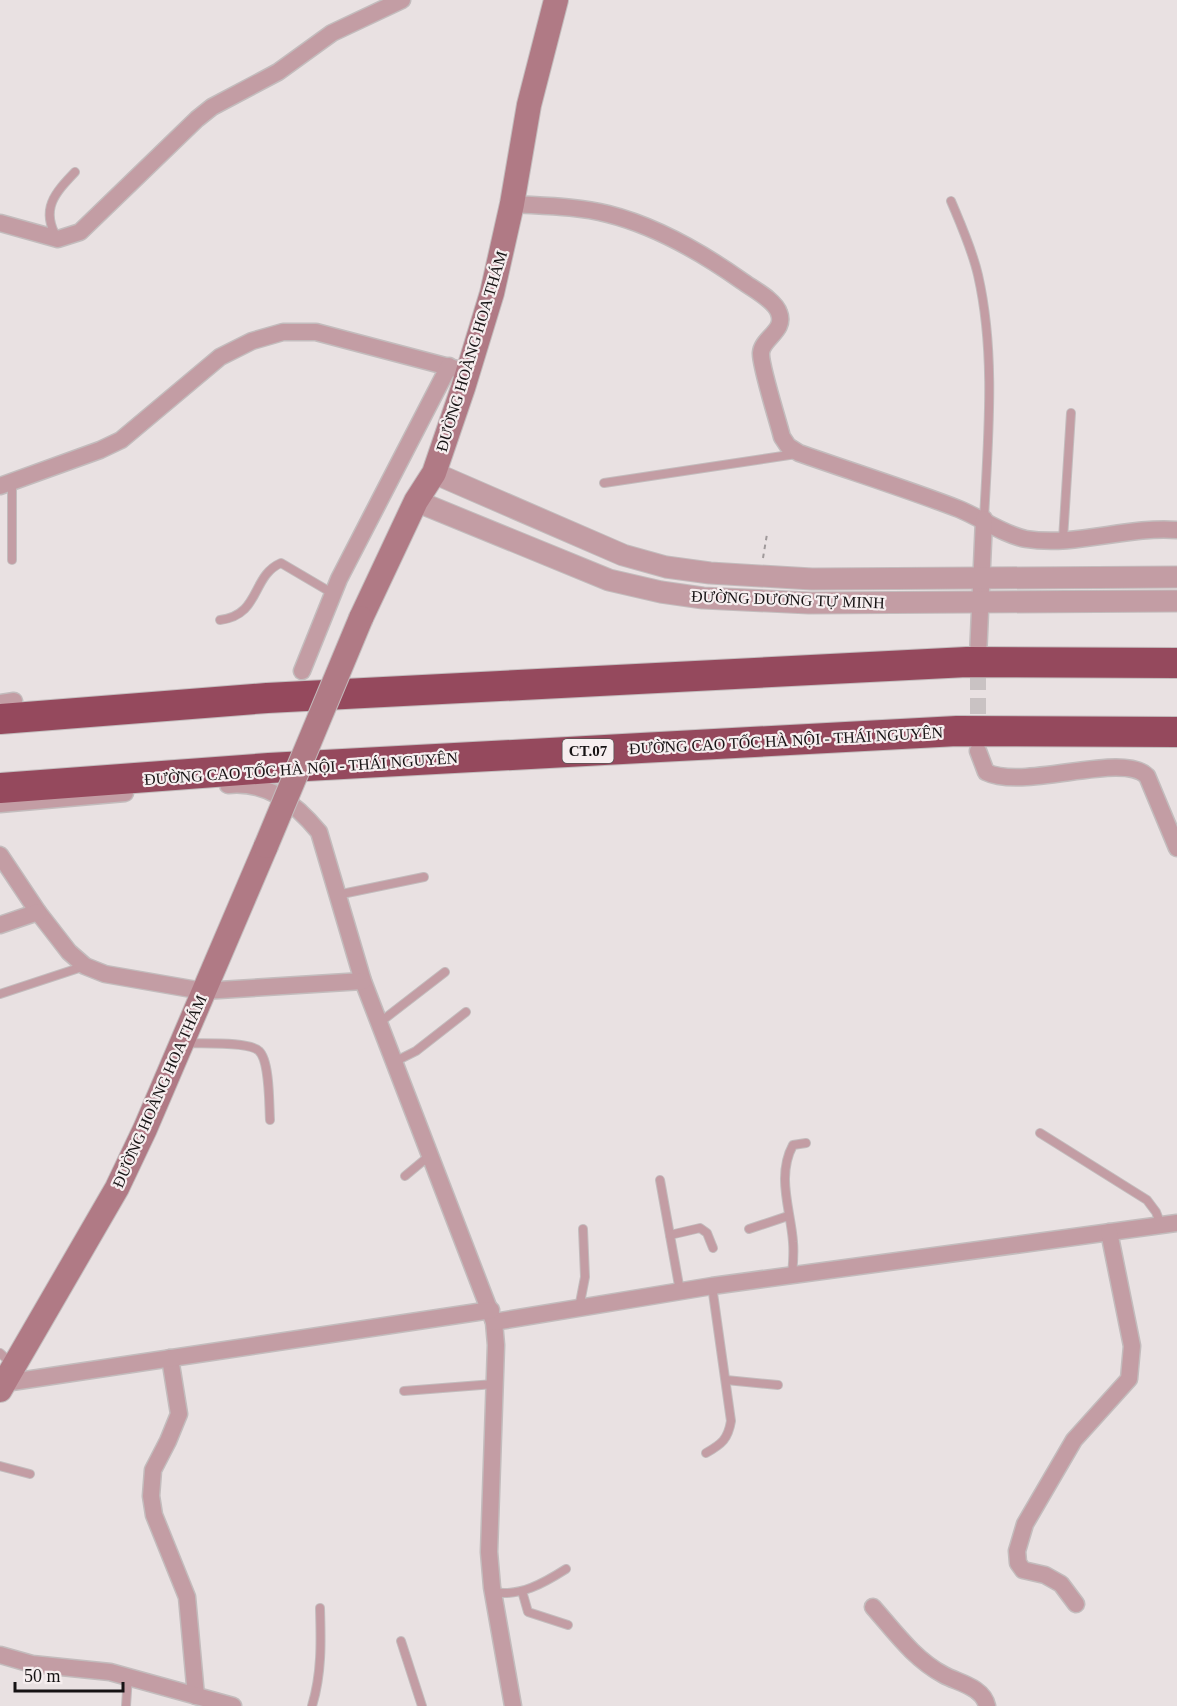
<svg xmlns="http://www.w3.org/2000/svg" width="1177" height="1706" viewBox="0 0 1177 1706" font-family="Georgia,serif">
<rect width="100%" height="100%" fill="#e9e1e2"/>
<g fill="none" stroke-linecap="round" stroke-linejoin="round">
<path stroke="#c9c2c3" stroke-width="16" stroke-dasharray="16 8" stroke-linecap="butt" d="M978,738V657"/>
<defs>
<g id="service">
<path d="M951,201C961,225 972,249 978,275C996,354 988,439 984,519"/>
<path d="M57,238C40,209 55,193 75,172"/>
<path d="M12,482V560"/>
<path d="M604,483L796,454"/>
<path d="M1063,539L1071,413"/>
<path d="M220,620C261,615 251,576 281,563L332,593"/>
<path d="M337,895L424,877"/>
<path d="M0,994L85,966"/>
<path d="M379,1023L445,972"/>
<path d="M185,1043C201,1044 249,1041 259,1051C270,1061 269,1105 270,1120"/>
<path d="M394,1062L416,1051L466,1012"/>
<path d="M1040,1133L1147,1200L1156,1212L1161,1225"/>
<path d="M405,1176L429,1156"/>
<path d="M660,1180L680,1291"/>
<path d="M749,1229L788,1216"/>
<path d="M670,1235L700,1228L707,1233L713,1248"/>
<path d="M792,1275C793,1265 794,1253 793,1242C791,1211 776,1176 793,1145L806,1143"/>
<path d="M579,1308L585,1277L583,1229"/>
<path d="M0,1353L12,1364"/>
<path d="M726,1380L778,1385"/>
<path d="M404,1391L494,1384"/>
<path d="M706,1453C722,1444 728,1439 731,1421L712,1286"/>
<path d="M0,1466L30,1474"/>
<path d="M522,1591L528,1612L568,1625"/>
<path d="M493,1592C520,1597 544,1583 566,1569"/>
<path d="M401,1641L422,1706"/>
<path d="M126,1706L128,1676"/>
<path d="M312,1706C322,1673 321,1641 320,1608"/>
</g>
<g id="minor">
<path d="M512,204C544,206 577,206 608,214C656,226 701,252 742,281C753,289 775,300 779,313C786,331 762,338 761,353C760,365 778,421 782,437L788,446L799,453C853,472 907,489 959,509C981,518 1004,535 1026,539C1076,547 1127,526 1177,530"/>
<path d="M0,223L58,239L80,232L197,119L212,107L278,72L332,33L402,0"/>
<path d="M0,486L100,450L121,440L220,357L252,341L283,332H316L468,372"/>
<path d="M978,657L984,519"/>
<path d="M302,671L339,579L449,366"/>
<path d="M0,703L14,701"/>
<path d="M978,751L986,772C1024,791 1123,751 1147,776L1177,848"/>
<path d="M228,785C267,781 295,803 319,832L363,981L494,1322L496,1345L489,1552L492,1587L513,1706"/>
<path d="M0,804L125,793"/>
<path d="M0,855L38,912L69,952L85,966L105,974L203,991L363,981"/>
<path d="M0,925L38,912"/>
<path d="M494,1322L712,1286L1177,1223"/>
<path d="M170,1358L179,1414L168,1441L153,1470L151,1496L154,1515L187,1597L196,1696"/>
<path d="M5,1383L491,1310"/>
<path d="M1076,1604L1061,1584L1045,1575L1023,1570L1018,1563L1017,1551L1025,1524L1074,1440L1129,1379L1132,1346L1109,1232"/>
<path d="M873,1607C895,1632 914,1659 944,1675C959,1683 983,1687 987,1706"/>
<path d="M0,1655L32,1664L110,1672L233,1706"/>
</g>
<g id="tertiary">
<path d="M434,473L623,555L666,567L710,573L812,579L1177,577"/>
<path d="M416,501L609,580L661,592L703,598L809,603L1177,601"/>
</g>
<g id="secondary">
<path d="M361,618L416,501L434,473L463,388L492,293L512,204L529,105L556,0"/>
<path d="M0,1390L117,1188L145,1129L266,846"/>
</g>
<g id="motorway">
<path d="M0,719L267,698L967,662L1177,663"/>
<path d="M0,788L269,768L957,731L1177,732"/>
</g>
</defs>
<use href="#service" stroke="#c3bcbd" stroke-width="10"/>
<use href="#minor" stroke="#c3bcbd" stroke-width="19"/>
<use href="#tertiary" stroke="#c3bcbd" stroke-width="23"/>
<use href="#secondary" stroke="#c3bcbd" stroke-width="26"/>
<use href="#motorway" stroke="#c3bcbd" stroke-width="32"/>
<path stroke="#a09a9b" stroke-width="2" stroke-dasharray="4.5 4.5" stroke-linecap="butt" d="M763,558L767,534"/>
<use href="#service" stroke="#c39da4" stroke-width="8"/>
<use href="#minor" stroke="#c39da4" stroke-width="16"/>
<use href="#tertiary" stroke="#c39da4" stroke-width="21"/>
<use href="#secondary" stroke="#b07a85" stroke-width="24"/>
<use href="#motorway" stroke="#95495d" stroke-width="30"/>
<defs>
<path id="secondary-bridge" d="M266,846L361,618"/>
</defs>
<use href="#secondary-bridge" stroke="#c3bcbd" stroke-width="26" stroke-linecap="butt"/>
<use href="#secondary-bridge" stroke="#b07a85" stroke-width="24"/>
</g>
<g text-anchor="middle" stroke-width="4.5" stroke-linejoin="round" paint-order="stroke">
<rect fill="#f6eeef" stroke="#595556" stroke-width="1.5" x="562.5" y="739" width="51" height="24" rx="4.5"/>
<g font-size="15" font-weight="bold" fill="#161314">
<text x="588" y="756">CT.07</text>
</g>
<g font-size="16" fill="#161314" stroke="#f6eeef">
<text transform="translate(471 351) rotate(-73)" y="6">ĐƯỜNG HOÀNG HOA THÁM</text>
<text transform="translate(788 599) rotate(2)" y="6">ĐƯỜNG DƯƠNG TỰ MINH</text>
<text transform="translate(786 740) rotate(-3)" y="6">ĐƯỜNG CAO TỐC HÀ NỘI - THÁI NGUYÊN</text>
<text transform="translate(301 768) rotate(-4)" y="6">ĐƯỜNG CAO TỐC HÀ NỘI - THÁI NGUYÊN</text>
<text transform="translate(159 1091) rotate(-66)" y="6">ĐƯỜNG HOÀNG HOA THÁM</text>
</g>
</g>
<path d="M15 1682v9h108v-9" fill="none" stroke="#161314" stroke-width="3"/>
<text x="24" y="1682" font-size="18" fill="#161314" stroke="#f6eeef" stroke-width="4.5" paint-order="stroke">50 m</text>
</svg>
